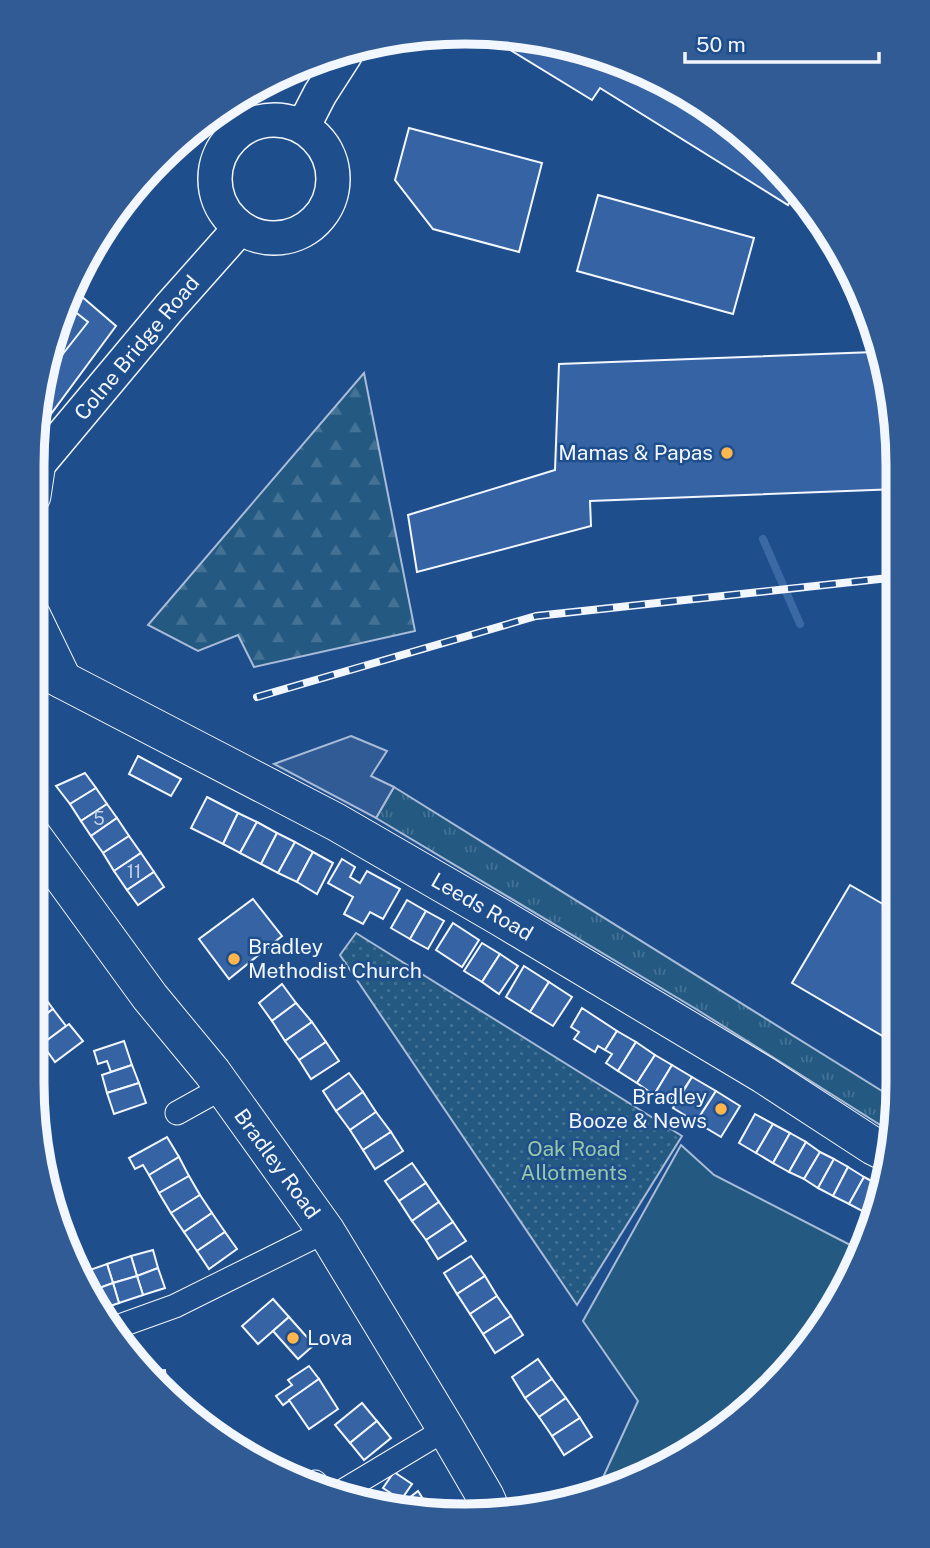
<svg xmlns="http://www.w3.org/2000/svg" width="930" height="1548" viewBox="0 0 930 1548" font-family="'Public Sans',sans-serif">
<defs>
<pattern id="grass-tufts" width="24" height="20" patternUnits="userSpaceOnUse" patternTransform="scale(1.75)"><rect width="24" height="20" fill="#245a82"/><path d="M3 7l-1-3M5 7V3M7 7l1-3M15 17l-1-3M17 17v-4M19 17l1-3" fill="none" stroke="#447295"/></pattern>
<pattern id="forest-firs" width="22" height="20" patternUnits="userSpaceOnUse" patternTransform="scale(1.75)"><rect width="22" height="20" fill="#245a82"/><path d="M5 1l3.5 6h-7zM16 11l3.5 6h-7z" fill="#447295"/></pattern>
<pattern id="garden-dots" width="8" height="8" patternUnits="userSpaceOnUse" patternTransform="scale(1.75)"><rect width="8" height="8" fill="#245a82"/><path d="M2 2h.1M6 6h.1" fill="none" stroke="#447295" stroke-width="1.8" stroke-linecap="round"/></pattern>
</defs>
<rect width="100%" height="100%" fill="#1f4e8c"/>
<path fill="url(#grass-tufts)" stroke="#a8bbd7" stroke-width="2" d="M394,787L898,1101V1112L893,1133L696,1009L376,818Z"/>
<path fill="url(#forest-firs)" stroke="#a8bbd7" stroke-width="2" d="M364,373L415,631L254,667L238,635L198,651L148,625Z"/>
<path fill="#245a82" stroke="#a8bbd7" stroke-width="2" d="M681,1145L714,1175L862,1251L825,1324L729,1427L605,1493L595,1495L638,1401L583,1321Z"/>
<path fill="url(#garden-dots)" stroke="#a8bbd7" stroke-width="2" d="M356,933L682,1136L577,1305L340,955Z"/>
<path fill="#305b95" stroke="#a8bbd7" stroke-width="2" d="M351,736L387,751L371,776L394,787L376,818L274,764Z"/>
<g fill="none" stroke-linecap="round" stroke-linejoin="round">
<path stroke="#3b69a3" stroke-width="8" d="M763,539L800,624"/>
</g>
<g fill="#3563a3" stroke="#f2f6ff" stroke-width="2">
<path d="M494,40H550L706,105L791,179L798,189L788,205L600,88L592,100Z"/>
<path d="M409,128L542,163L519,252L433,229L395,180Z"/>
<path d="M598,195L754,238L733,314L577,271Z"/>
<path d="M73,289L116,326L48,418L38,410L55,325Z"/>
<path d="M65,304L88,322L44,378L55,325Z"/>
<path d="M873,320L876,326L898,436V489L590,501L591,526L417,572L408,515L555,470L559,364L874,352Z"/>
<path d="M138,756L181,779L171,796L129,774Z"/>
<path d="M85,773L96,788L70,804L56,786Z"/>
<path d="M96,788L107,804L81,821L70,804Z"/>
<path d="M207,797L238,813L223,844L191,828Z"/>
<path d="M107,804L117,818L91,836L81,821Z"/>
<path d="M238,813L257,822L240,853L223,844Z"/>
<path d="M117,818L129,836L103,853L91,836Z"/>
<path d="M257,822L277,833L261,864L240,853Z"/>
<path d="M277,833L295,842L278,873L261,864Z"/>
<path d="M129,836L141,853L114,871L103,853Z"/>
<path d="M295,842L313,852L297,882L278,873Z"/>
<path d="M313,852L333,863L317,894L297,882Z"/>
<path d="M141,853L154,872L127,890L114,871Z"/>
<path d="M342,859L355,867L350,877L360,883L367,871L400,889L383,919L370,912L363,924L344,914L353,897L328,883Z"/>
<path d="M154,872L164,887L138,905L127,890Z"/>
<path d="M850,885L888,907L898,890V1045L792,983Z"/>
<path d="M253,899L282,936L229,979L199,939Z"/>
<path d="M407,900L426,911L410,939L391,928Z"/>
<path d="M426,911L444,921L428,949L410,939Z"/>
<path d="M453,923L479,940L462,967L436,950Z"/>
<path d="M482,943L500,954L482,982L464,971Z"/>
<path d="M500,954L518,966L499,994L482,982Z"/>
<path d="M524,966L549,982L530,1012L506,997Z"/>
<path d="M32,976L43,989L32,998Z"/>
<path d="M549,982L572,997L553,1026L530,1012Z"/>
<path d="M282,984L296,1003L272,1021L259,1003Z"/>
<path d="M40,991L53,1009L32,1025V998Z"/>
<path d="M296,1003L312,1022L285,1041L272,1021Z"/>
<path d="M582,1008L617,1031L605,1050L598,1046L595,1052L574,1039L579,1032L571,1027Z"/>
<path d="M53,1009L66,1026L42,1044L32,1030V1025Z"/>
<path d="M312,1022L326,1042L299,1060L285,1041Z"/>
<path d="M69,1024L83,1041L55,1062L42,1044Z"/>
<path d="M617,1031L636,1042L618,1071L606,1063L612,1054L605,1050Z"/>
<path d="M124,1041L132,1065L111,1072L107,1061L98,1064L94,1051Z"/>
<path d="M326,1042L339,1061L311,1079L299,1060Z"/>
<path d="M636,1042L655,1055L637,1083L618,1071Z"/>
<path d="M655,1055L672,1065L654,1095L637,1083Z"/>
<path d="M132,1065L139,1083L107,1093L102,1075Z"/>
<path d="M672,1065L692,1077L680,1095L675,1092L668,1103L654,1095Z"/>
<path d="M349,1073L363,1092L336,1111L323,1091Z"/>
<path d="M692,1077L716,1091L696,1122L673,1108Z"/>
<path d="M139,1083L146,1103L114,1114L107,1093Z"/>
<path d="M716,1091L740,1106L721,1137L696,1122Z"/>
<path d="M363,1092L376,1112L350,1130L336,1111Z"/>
<path d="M376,1112L391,1132L363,1150L350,1130Z"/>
<path d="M755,1114L773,1124L756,1153L739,1143Z"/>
<path d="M773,1124L790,1133L773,1163L756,1153Z"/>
<path d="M391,1132L403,1151L375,1169L363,1150Z"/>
<path d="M790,1133L806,1142L789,1172L773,1163Z"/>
<path d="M167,1137L179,1157L149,1175L143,1165L135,1169L129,1158Z"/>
<path d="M806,1142L820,1152L804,1179L789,1172Z"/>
<path d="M820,1152L834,1159L818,1188L804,1179Z"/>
<path d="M179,1157L189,1176L159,1193L149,1175Z"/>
<path d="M834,1159L848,1167L833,1196L818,1188Z"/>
<path d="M412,1163L426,1183L399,1201L385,1181Z"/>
<path d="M848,1167L864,1177L849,1204L833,1196Z"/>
<path d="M189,1176L200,1195L171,1213L159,1193Z"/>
<path d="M864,1177L879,1185L864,1212L849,1204Z"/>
<path d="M426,1183L439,1202L412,1221L399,1201Z"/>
<path d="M879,1185L882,1187L876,1219L864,1212Z"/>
<path d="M200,1195L212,1213L184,1232L171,1213Z"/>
<path d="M439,1202L453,1222L426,1240L412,1221Z"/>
<path d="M212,1213L225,1232L197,1251L184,1232Z"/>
<path d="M453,1222L466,1241L438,1259L426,1240Z"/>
<path d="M225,1232L237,1249L209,1269L197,1251Z"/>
<path d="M153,1250L158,1268L137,1276L131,1256Z"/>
<path d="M131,1256L137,1276L113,1283L107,1264Z"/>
<path d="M471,1256L485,1276L457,1294L444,1273Z"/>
<path d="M107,1264L113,1283L91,1291L84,1272Z"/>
<path d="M158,1268L165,1288L143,1295L137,1276Z"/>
<path d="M137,1276L143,1295L119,1303L113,1283Z"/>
<path d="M485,1276L497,1296L470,1314L457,1294Z"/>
<path d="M113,1283L119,1303L101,1309L91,1291Z"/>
<path d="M497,1296L511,1316L483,1334L470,1314Z"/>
<path d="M273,1299L289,1317L258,1344L242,1326Z"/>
<path d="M511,1316L523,1335L495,1353L483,1334Z"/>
<path d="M289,1317L314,1345L298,1359L273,1331Z"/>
<path d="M538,1359L552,1379L525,1398L512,1377Z"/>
<path d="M309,1366L319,1379L283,1405L276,1396L292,1385L288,1380Z"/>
<path d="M165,1370L167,1388H165L148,1372Z"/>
<path d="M319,1379L338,1409L309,1429L289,1400Z"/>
<path d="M552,1379L566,1398L539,1417L525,1398Z"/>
<path d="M566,1398L580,1418L552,1436L539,1417Z"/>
<path d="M362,1403L377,1421L350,1443L335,1425Z"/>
<path d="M580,1418L592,1437L564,1455L552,1436Z"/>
<path d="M377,1421L391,1438L364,1460L350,1443Z"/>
<path d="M394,1472L412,1484L401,1500L383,1488Z"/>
<path d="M418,1491L430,1510L400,1506V1505Z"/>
</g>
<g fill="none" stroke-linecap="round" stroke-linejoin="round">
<defs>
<g id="minor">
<path d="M177,1113L222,1088"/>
<path d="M111,1329L175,1306L326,1231"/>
<path d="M315,1482L325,1493"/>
<path d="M336,1495L446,1429"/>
</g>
<g id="secondary">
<circle cx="274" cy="179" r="59"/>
<path d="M303,127L320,94L345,55"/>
<path d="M32,472L169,308L240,228"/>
</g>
<g id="primary">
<path d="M32,496L36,469"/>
<path d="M32,616L63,680"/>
<path d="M32,664L336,822L500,917L764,1075L873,1146L889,1154"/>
<path d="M32,835L150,997L212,1072L326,1231L446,1429L485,1496L492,1512"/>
</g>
</defs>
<use href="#minor" stroke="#f2f6ff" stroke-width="25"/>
<use href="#secondary" stroke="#f2f6ff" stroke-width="36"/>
<use href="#primary" stroke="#f2f6ff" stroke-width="39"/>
<use href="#minor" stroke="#1f4e8c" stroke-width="23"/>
<use href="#secondary" stroke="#1f4e8c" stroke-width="33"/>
<use href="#primary" stroke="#1f4e8c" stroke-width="37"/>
<defs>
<path id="rail" d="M257,697L536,616L898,577"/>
</defs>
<use href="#rail" stroke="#f2f6ff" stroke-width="8"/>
<use href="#rail" stroke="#1f4e8c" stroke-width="5" stroke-dasharray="16" stroke-linecap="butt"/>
</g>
<g fill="#ffb74d" stroke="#1f4e8c" stroke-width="2.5">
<circle cx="727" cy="453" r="7"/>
<circle cx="234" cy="959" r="7"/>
<circle cx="721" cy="1109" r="7"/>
<circle cx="293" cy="1338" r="7"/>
</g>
<g text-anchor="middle" stroke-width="5" stroke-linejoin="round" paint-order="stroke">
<g font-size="18" fill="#c3d1e8">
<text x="99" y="825">5</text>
<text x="134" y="878">11</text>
</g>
<g font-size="21" fill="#f2f6ff" stroke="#1f4e8c">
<text transform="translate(137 348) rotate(-50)" y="7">Colne Bridge Road</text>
<text transform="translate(482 907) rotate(30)" y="7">Leeds Road</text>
<text transform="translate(277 1164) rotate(54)" y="7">Bradley Road</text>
</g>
<g font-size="21" fill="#f2f6ff" stroke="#1f4e8c" text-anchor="end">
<text x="713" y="460">Mamas &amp; Papas</text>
<text x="248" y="954" text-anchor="start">Bradley<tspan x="248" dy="24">Methodist Church</tspan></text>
<text x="707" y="1104">Bradley<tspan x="707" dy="24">Booze &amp; News</tspan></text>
<text x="307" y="1345" text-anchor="start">Lova</text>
</g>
<g font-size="21" fill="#97c8a6" stroke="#1f4e8c">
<text x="574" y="1156">Oak Road<tspan x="574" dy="24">Allotments</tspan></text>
</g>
</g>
<path d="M0 0H930V1548H0ZM465 44H465A421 421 0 0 1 886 465V1083A421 421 0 0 1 465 1504H465A421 421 0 0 1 44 1083V465A421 421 0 0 1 465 44Z" fill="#305b95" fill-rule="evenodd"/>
<path fill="none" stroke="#f2f6ff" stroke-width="9" d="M465 44H465A421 421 0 0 1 886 465V1083A421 421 0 0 1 465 1504H465A421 421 0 0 1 44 1083V465A421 421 0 0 1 465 44Z"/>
<path d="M685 52v10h194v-10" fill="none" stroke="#f2f6ff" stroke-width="3.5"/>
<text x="696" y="52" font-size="21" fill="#f2f6ff" stroke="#1f4e8c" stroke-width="5" paint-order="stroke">50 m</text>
</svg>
